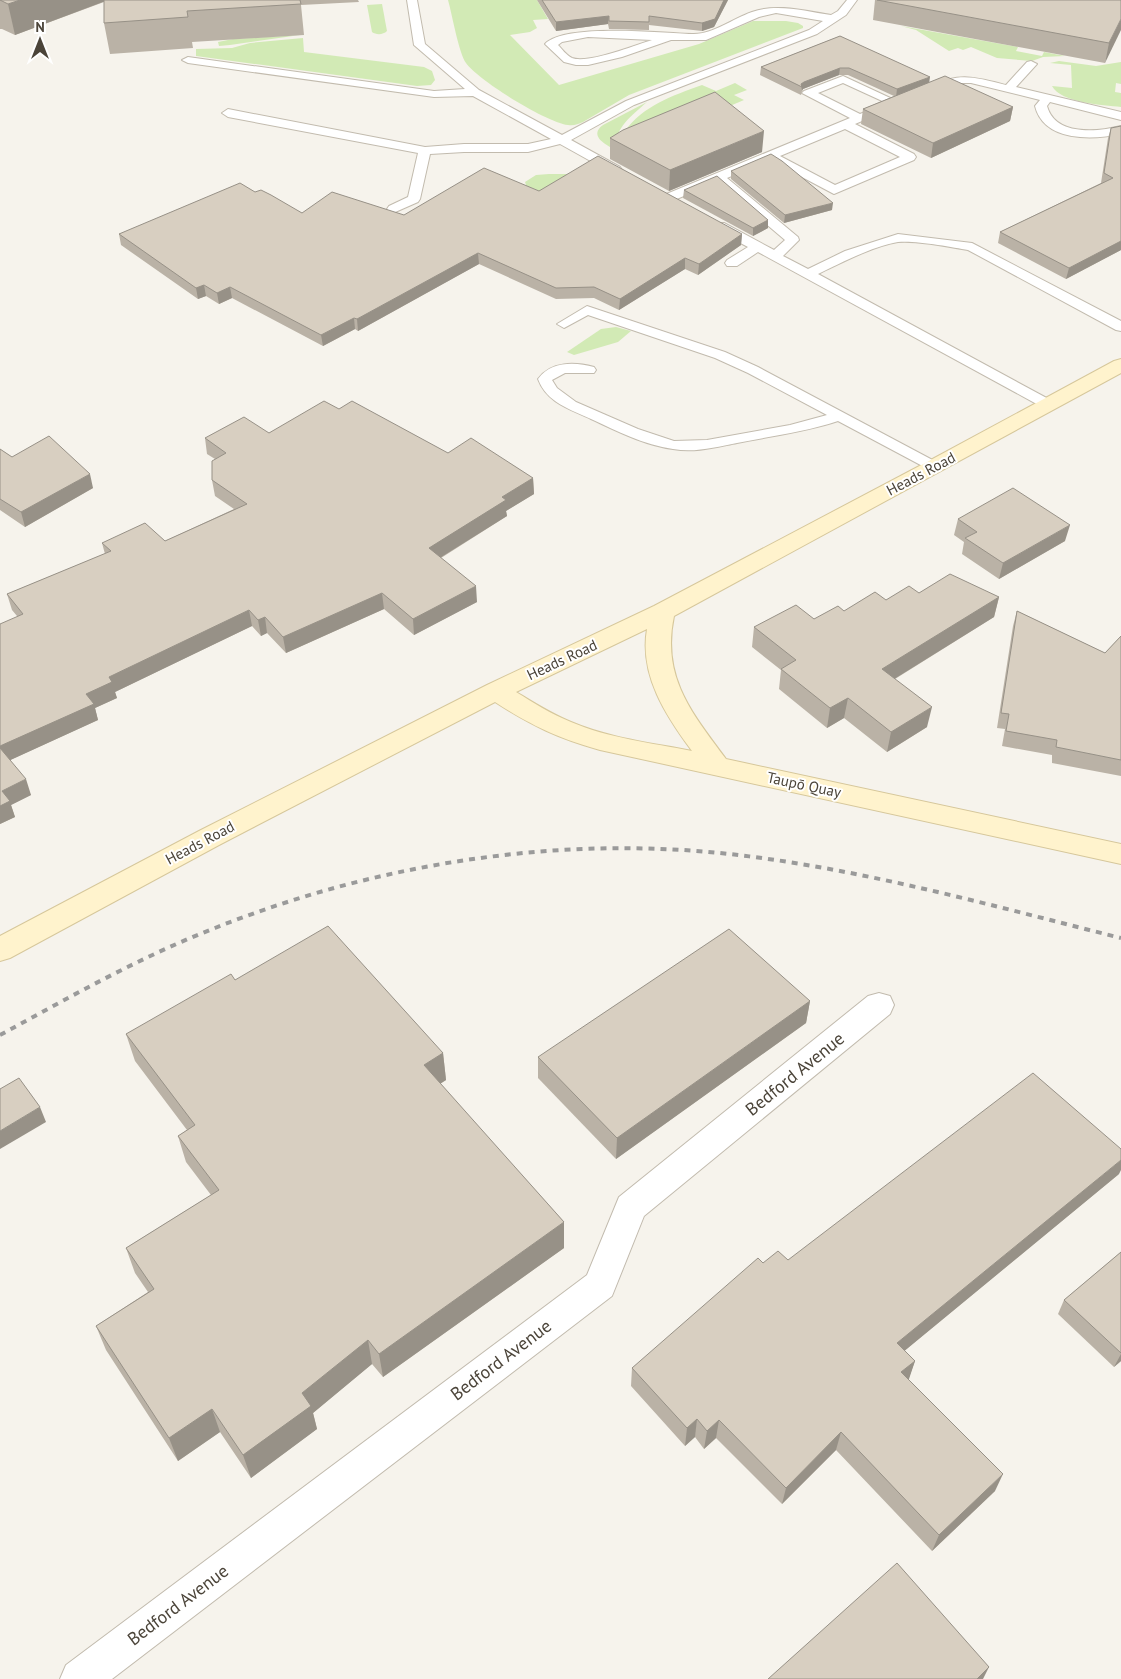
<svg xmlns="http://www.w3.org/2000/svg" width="1121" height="1679" viewBox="0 0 1121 1679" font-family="'PT Sans',sans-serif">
<rect width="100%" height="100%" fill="#f6f3ec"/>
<g fill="#d2eab5">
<path d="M448,0H537L548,19L533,20L537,28L530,32L510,35L559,85L699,44L753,21H786L798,23L803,26V28L629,95L583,122C578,124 574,126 568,125C546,122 479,81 466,63C459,54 452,14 448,0Z"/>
<path d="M382,4L387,31C383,35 376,35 372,32L367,5Z"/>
<path d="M901,26L1018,47L1016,51L1042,56L1044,52L1065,56L1043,57L1032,61L997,58L971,47L963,50L958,48L949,51L916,30Z"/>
<path d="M300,35L230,45L219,46L218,42L233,39Z"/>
<path d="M303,38L304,52L424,67L432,71L435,80L431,85L417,86L196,56V49L232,48L250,43Z"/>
<path d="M1059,61L1096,66L1121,62V84L1116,83L1115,92L1121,93V107C1103,105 1061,103 1052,86L1072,88L1071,65L1050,63Z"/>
<path d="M735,83L747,90L734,95L744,100L626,150L624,132C644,105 672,96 702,85L716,91Z"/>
<path d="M647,102C631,116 616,127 614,149C604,144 589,135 603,125Z"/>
<path d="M549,174H577L534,199L520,188L526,185L525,182L536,175Z"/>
<path d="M616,327L631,331L618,342L574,355L567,352L601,329Z"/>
</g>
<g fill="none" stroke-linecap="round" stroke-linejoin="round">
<defs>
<g id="lane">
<path d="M407,0H417L425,44L479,90L562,135L626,101L809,30L823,21L776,13L759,17L706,40H671L622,57L588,65H576L564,62L545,44C564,23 662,33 692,34C712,35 732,19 752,12C777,3 805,11 831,15L838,11L847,0H857L846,15L817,34L634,105L571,140L620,167L622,170L620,173H612L560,144L528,152H464L430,154L420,199L418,202L393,213L389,212L387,209L389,206L408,197L418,153L228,117L222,113L228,109L425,147L464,144H528L551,139L473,96L434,97L188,63L182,60L188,57L434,91L465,89L414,45ZM588,37L652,40C636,45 588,64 572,58C566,55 562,49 558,45L562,42Z"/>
<path d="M1031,61L1037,64L1016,87L1121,112V120L1050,102L1047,106C1055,136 1097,132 1121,126V134C1092,140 1044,142 1035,106L1040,100L971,83H953L930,91L924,88L926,86C962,73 970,76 1006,85L1027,62Z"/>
<path d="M843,76L901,103L899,105H891L843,83L818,93L860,114L880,106H888L890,108L888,110L855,124L914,154L916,157L914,160L834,194L770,160L727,178L798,237L799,240L783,256L808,269L845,251L898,234L972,243L1121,321V331L1116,330L968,250C952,247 914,240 898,242C873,246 841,263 818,274L1054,402L1056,405L1054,408H1044L758,252L737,266H727L725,263L727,260L748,247L714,229L713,226L714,223H724L774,250L785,240L717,182L672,201L668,202L662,198L664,195L850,118L802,93L804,91ZM845,129L900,157L835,185L780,156Z"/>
<path d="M587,306L725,352L758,367L940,464L943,467L940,470H930L838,421C805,432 771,436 737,443C716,447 695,453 673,449C644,445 617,431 591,419C570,409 547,403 538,379C551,361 575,362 594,367L596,370L594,373H565L552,380L557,388L576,402L638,429L674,441L707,440L790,425L827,415L748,373L715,358L588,315L564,328L557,324Z"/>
</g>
<path id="street" d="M879,993L890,996L894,1005L890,1014L644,1216L612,1296L112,1679H60L66,1665L587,1275L619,1197L868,996Z"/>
<path id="secondary" d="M1121,359V373L674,616C661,677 692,713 726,759L1121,844V864L600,750C558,738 532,726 495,702L219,845L10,958L0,961V936L199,831L487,685L654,606L927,462L1114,361ZM647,629C639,675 666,716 692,751C652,743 608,738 571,722C551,714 534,703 516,692Z"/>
</defs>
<use href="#lane" stroke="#c2bbae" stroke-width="2"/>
<use href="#street" stroke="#c2bbae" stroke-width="2"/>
<use href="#secondary" stroke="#d6c79b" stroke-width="2"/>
<use href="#lane" fill="#fff" fill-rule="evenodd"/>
<use href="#street" fill="#fff" fill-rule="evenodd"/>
<use href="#secondary" fill="#fff3cd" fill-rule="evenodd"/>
<path stroke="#9a9a9a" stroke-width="4" stroke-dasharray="6 6" stroke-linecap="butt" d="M0,1035C70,997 140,957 215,928C373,865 550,836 720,853C856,867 989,905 1121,938"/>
</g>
<g fill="#bab2a6">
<path d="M0,0H358L359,2L301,5L304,35L192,42L193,48L110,54L104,23V2L15,35L2,29H0Z"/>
<path d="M537,0H728L714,27L702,31L649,25V30L609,29L608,24L556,31Z"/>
<path d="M875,0H1121L1105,63L873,20Z"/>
<path d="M840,36L929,82L1013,107L1010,121L931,158L861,124L863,109L894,96L848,75H839L803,89L802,91L801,95L760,75L761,67Z"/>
<path d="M1121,126V250L1066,279L998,243L1000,232L1101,183L1108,138L1111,128Z"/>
<path d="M610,138L762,152L669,191L610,159Z"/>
<path d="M731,171L832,210L784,223L731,179Z"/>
<path d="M684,190L768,220V228L753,236L683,198Z"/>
<path d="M539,191L742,234L741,245L698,275L685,269L619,310L594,298L556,299L479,264L358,331L355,329L323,346L232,298L219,304L206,296L198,299L121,245L119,234L255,192L302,213L404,215Z"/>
<path d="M339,409L448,453L533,478L534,494L506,511L507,516L441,558L477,602L414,635L384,609L286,653L267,633L261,636L252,626L115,692L117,698L95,708L98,720L10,760L31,795L11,805L15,817L0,824L17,616L12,610L7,594L105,554L102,543L165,541L234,509L215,496L212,480L215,459L207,454L205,438L269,433Z"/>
<path d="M0,449L12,457L93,488L25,527L0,510Z"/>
<path d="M958,519L1065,541L999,579L962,554L964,542L954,535Z"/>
<path d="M919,593L999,597L994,617L895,679L927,727L887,752L844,718L827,728L779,689L781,670L752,647L754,627L814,619L886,600Z"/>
<path d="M1017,611L1105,653L1121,636V776L1052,763V755L1002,746L1005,729L997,728L1013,626Z"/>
<path d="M235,980L443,1053L446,1080L440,1084L564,1222V1248L383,1377L372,1364L313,1413L317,1429L251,1478L220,1432L178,1461L106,1350L96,1326L148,1292L135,1273L126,1248L211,1195L186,1162L178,1136L187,1130L135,1061L126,1034Z"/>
<path d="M810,1001L806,1023L616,1159L538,1078V1057Z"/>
<path d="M1119,1174L904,1351L915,1361L908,1380L995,1491L932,1551L836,1450L782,1504L716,1438L704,1449L695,1437L685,1446L631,1386L632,1368L763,1263L788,1260Z"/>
<path d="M1121,1252V1361L1114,1367L1058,1314L1064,1300Z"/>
</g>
<g fill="#979187">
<path d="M20,0H108L15,35L8,4Z"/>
<path d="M724,0H728L714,27L702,31V23Z"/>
<path d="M609,16L608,24L556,31V22Z"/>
<path d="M1121,19V30L1105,63L1109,43Z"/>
<path d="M840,68L839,75L803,89L802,91L801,84L804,82Z"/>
<path d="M930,77L929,84L896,97L897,89Z"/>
<path d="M1013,107L1010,121L931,158L933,143Z"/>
<path d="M764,131L762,152L669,191L670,170Z"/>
<path d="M833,203L832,210L784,223L785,215Z"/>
<path d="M768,220V228L753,236V228Z"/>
<path d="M742,234L741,245L698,275L699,264Z"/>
<path d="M1121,241V250L1066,279L1069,268Z"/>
<path d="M478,253L479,264L358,331L357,319Z"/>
<path d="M685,258V269L619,310L620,299Z"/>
<path d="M204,285L206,296L198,299L196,288Z"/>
<path d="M230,287L232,298L219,304L217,293Z"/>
<path d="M354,318L355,329L323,346L321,335Z"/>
<path d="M90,474L93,488L25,527L21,512Z"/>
<path d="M533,478L534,494L506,511L507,516L430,564L429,548L502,497Z"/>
<path d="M1070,525L1065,541L999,579L1003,563Z"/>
<path d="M476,586L477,602L414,635L413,619Z"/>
<path d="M382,593L384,609L286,653L283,637Z"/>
<path d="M999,597L994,617L878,689L882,669Z"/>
<path d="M249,610L252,626L115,692L117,698L95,708L98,720L4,763L0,749V746L86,694L109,677Z"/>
<path d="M265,617L267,633L261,636L258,620Z"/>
<path d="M848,698L844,718L827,728L830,708Z"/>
<path d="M932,707L927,727L887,752L891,732Z"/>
<path d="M26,779L31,795L11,805L15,817L0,824V806L2,791Z"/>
<path d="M810,1001L806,1023L616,1159L617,1138Z"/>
<path d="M443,1053L446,1080L427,1092L424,1065Z"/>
<path d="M40,1107L46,1122L0,1149V1131Z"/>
<path d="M1121,1160V1170L1119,1174L891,1362L897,1343Z"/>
<path d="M564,1222V1248L383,1377L379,1354Z"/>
<path d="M368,1340L372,1364L313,1413L317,1429L251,1478L243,1455L302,1393Z"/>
<path d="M1121,1354V1361L1114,1367Z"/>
<path d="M915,1361L909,1379L895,1391L901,1372Z"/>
<path d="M212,1409L220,1432L178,1461L169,1438Z"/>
<path d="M697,1419L695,1437L685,1446L687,1428Z"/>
<path d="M719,1420L716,1438L704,1449L707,1431Z"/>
<path d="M841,1432L836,1450L782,1504L786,1488Z"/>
<path d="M1003,1474L995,1491L932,1551L939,1535Z"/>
<path d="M989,1667L983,1679H977Z"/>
</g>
<g fill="#d8cfc1" stroke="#979187">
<path d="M0,0H20L8,4Z"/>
<path d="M104,0H300L301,4L187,11L188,17L104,23Z"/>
<path d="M542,0H724L715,19L702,23L649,16V22L609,21V16L556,22Z"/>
<path d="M877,0H1121V19L1109,43Z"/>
<path d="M840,36L930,77L897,89L849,68H840L804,82L801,84L802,87L761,67Z"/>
<path d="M945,76L1013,107L933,143L863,109Z"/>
<path d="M715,92L764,131L670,170L610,138L623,130Z"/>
<path d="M1121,126V241L1069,268L1000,232L1113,178L1104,173L1111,128Z"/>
<path d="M771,154L782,161L833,203L785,215L731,171Z"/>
<path d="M598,156L742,234L699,264L685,258L620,299L594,287L556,288L478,253L357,319L354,318L321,335L230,287L217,293L204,285L196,288L119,234L240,183L255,192L261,190L271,195L302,213L332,192L404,215L484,168L539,191Z"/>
<path d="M717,176L768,220L753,228L684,190Z"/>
<path d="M324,401L339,409L352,401L448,453L471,438L533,478L502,497L506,500L429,548L476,586L413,619L382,593L283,637L265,617L258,620L249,610L109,677L112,682L86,694L94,704L0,746V624L23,614L7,594L111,551L102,543L145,523L165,541L247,504L212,480V461L226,453L205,438L244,417L269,433Z"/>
<path d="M49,436L90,474L21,512L0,499V449L12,457Z"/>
<path d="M1013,488L1070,525L1003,563L965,538L977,532L958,519Z"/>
<path d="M950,574L999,597L882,669L932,707L891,732L848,698L830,708L781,669L796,660L754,627L796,605L814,619L838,606L844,611L875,592L886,600L909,586L919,593Z"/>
<path d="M1017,611L1105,653L1121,636V760L1056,747L1057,740L1006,731L1009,714L1001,713Z"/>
<path d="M0,748L26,779L2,791L10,801L0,806Z"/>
<path d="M328,926L443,1053L424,1065L564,1222L379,1354L368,1340L302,1393L311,1406L243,1455L212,1409L169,1438L96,1326L154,1289L126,1248L219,1190L178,1136L195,1125L126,1034L231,974L235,980Z"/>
<path d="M729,929L810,1001L617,1138L538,1057Z"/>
<path d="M1033,1073L1121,1149V1160L897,1343L915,1361L901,1372L1003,1474L939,1535L841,1432L786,1488L719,1420L707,1431L697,1419L687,1428L632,1368L758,1258L763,1263L778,1251L788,1260Z"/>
<path d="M19,1078L40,1107L0,1131V1089Z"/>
<path d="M1121,1252V1353L1064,1300Z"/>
<path d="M897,1563L989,1667L977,1679H768Z"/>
</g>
<g text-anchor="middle" stroke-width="4" stroke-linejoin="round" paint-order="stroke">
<g font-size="15" fill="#4b4439" stroke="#fff">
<text transform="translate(921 474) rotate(-28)" y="5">Heads Road</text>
<text transform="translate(562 660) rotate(-25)" y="5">Heads Road</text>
<text transform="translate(804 785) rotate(12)" y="5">Taupō Quay</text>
<text transform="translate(200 843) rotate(-28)" y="5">Heads Road</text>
</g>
<g font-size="18" fill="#4b4439" stroke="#fff">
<text transform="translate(795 1074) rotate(-39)" y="6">Bedford Avenue</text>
<text transform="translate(501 1360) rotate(-37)" y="6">Bedford Avenue</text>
<text transform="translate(178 1605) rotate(-37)" y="6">Bedford Avenue</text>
</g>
</g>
<g transform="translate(40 40)" stroke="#ffffff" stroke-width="4" paint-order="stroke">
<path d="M0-4L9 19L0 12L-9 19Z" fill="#4b4439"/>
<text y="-8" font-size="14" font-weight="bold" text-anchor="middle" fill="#4b4439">N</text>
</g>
</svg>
